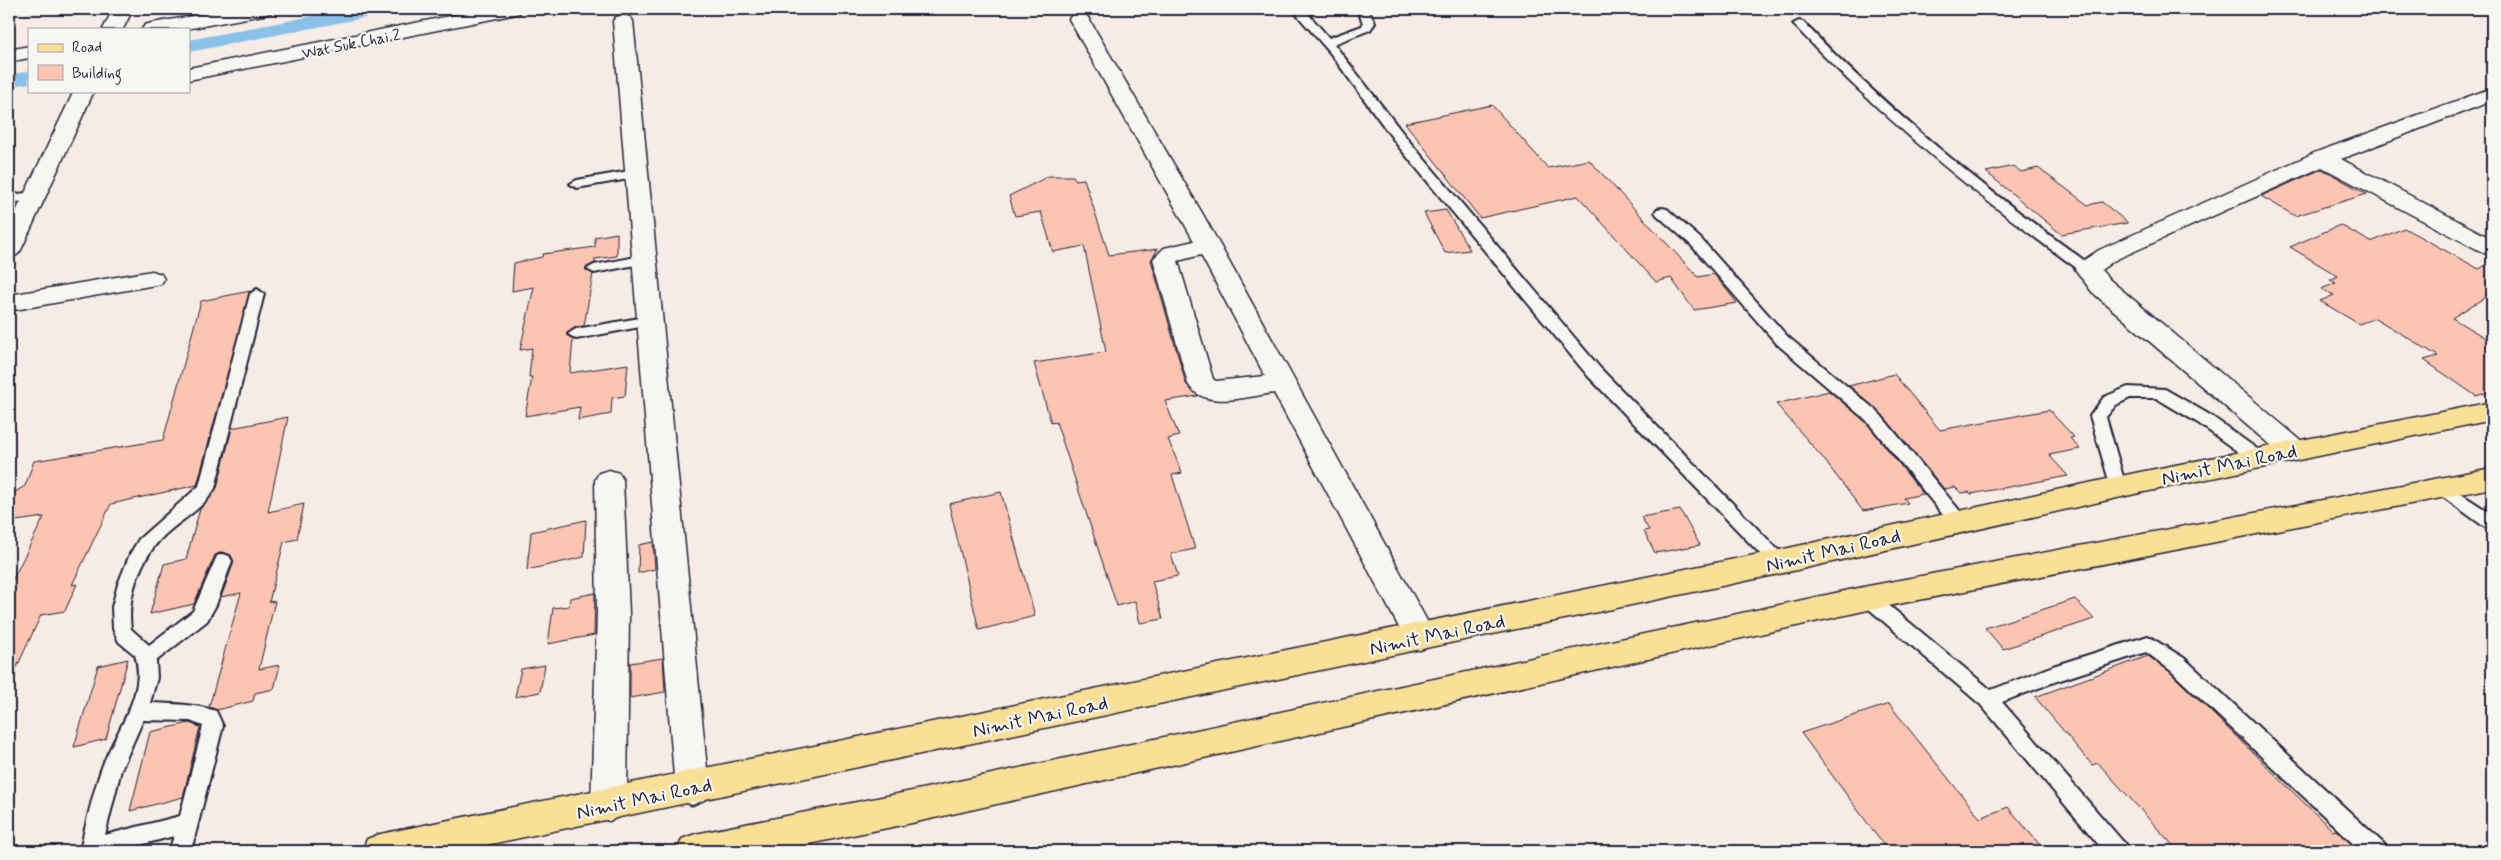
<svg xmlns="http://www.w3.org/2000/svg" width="2501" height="860" viewBox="0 0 2501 860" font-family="Mynerve,sans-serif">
<rect width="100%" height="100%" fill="#f7ece5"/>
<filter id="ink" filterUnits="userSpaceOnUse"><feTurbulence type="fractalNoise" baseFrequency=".02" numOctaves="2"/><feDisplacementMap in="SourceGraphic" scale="10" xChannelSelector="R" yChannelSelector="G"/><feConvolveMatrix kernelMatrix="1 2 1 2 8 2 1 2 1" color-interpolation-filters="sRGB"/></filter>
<g filter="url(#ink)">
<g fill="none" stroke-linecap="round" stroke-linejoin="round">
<g fill="#89c1e8" fill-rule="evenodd">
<path d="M349,9H389L386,13L379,15L189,52V40Z"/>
<path d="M29,71V83L9,87V75Z"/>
</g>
</g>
<g fill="#fcc4b1" stroke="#22223b">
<path d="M1492,105L1548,168L1589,160L1698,277L1714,274L1737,303L1694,310L1671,278L1656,282L1578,196L1480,218L1405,123Z"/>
<path d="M2014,166L2021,172L2038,168L2088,205L2102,202L2128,223L2061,234L1986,172Z"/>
<path d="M2322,169L2367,194L2295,216L2261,196Z"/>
<path d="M1049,176H1073L1076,180L1084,179L1109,255L1158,249L1151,260L1186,384L1198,396L1165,401L1179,436L1168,439L1182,473L1172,475L1195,549L1171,554L1178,576L1152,581L1163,619L1140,623L1135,601L1117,606L1056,422L1051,423L1034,363L1106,352L1084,246L1053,252L1041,212L1015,216L1009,196Z"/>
<path d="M1446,210L1470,250L1445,253L1424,213Z"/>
<path d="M2340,225L2371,242L2404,228L2479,269L2492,262V293L2452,318L2492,342V391L2476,396L2424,360L2438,356L2375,318L2359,324L2320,301L2334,295L2321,289L2336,283L2330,280L2338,276L2290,247Z"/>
<path d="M617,233V256L595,259V263L585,268L593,274L584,326L575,327L566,335L573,339L570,373L628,364L625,396L612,398L611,414L578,420L580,407L525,416L532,377H529L532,348L520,350L534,287L512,291L514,263L542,257L543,254L595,247V237Z"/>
<path d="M250,291L197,485L111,504L72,585L77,584L65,611L41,615L9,684V582L12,581L44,517L9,522V505L15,492L25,486L34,461L163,440L201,301Z"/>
<path d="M1894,374L1940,430L2049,410L2074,437L2070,438L2080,449L2049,455L2068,476L1971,494L1969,492L1961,493L1955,487L1944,489L1880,412L1849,386Z"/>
<path d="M1829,391L1866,422L1923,494L1904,498L1908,503L1863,511L1822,457L1776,404Z"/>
<path d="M288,417L268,512L304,504L297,539L284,542L269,602L275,601L259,669L280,665L274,689L255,693L253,701L217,710L209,707L241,593L221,597L234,562L231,555L222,552L215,555L194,604L150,614L164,564L186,559L200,509L217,488L232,428Z"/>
<path d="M1001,492L1035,616L979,630L949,504Z"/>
<path d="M1680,510L1700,545L1655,553L1644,531L1649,530L1641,517Z"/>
<path d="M586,520L584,557L527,570L531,532Z"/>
<path d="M653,542L655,569L638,573L639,545Z"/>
<path d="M595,593L594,635L548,644L553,608L569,606L570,598Z"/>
<path d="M2075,599L2094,619L2003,649L1985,628Z"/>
<path d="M2148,656L2169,671L2333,831L2336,830L2359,851H2178L2098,763L2092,765L2035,697Z"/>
<path d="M663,658L665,692L630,698V663Z"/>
<path d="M128,659L106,739L74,747L98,666Z"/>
<path d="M545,665L540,692L515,697L521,669Z"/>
<path d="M1889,704L1980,818L2008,807L2045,851H1888L1801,733Z"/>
<path d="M189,723L200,727L183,797L130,811L150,732Z"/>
</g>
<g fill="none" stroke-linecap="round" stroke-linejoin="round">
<defs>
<g id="lane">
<path d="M1292,9H1304L1329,38L1362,26L1363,23L1357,9H1368L1375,23L1370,30L1334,44L1409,141L1600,368L1785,557L1788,562L1785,567L1779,569L1773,567L1588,376L1399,147L1331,54Z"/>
<path d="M1799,21L1803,22C1891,114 1989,192 2092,266L2094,269L2092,272H2082C1979,198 1882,119 1795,26L1793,24Z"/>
<path d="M635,170L642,174L640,177L577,188L570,184L577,180Z"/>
<path d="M35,192L40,193L42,196L40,199L9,203V195Z"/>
<path d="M1662,208L1667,209L1701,239L1787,336L1879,413L1964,516L1967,521L1964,526L1958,528L1952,526L1867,421L1777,344L1691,245L1657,215L1655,212L1657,209Z"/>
<path d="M646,255L653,259L651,262L594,273L587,269L594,265Z"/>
<path d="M257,289L264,294L215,488C205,507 184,518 168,532C142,554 126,595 131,629L149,645L193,611L217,556L223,554L229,556L232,561L216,605L207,621L156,661L157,678L150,703C173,704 195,704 216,711L223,726L191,851H169L174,836L117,851H80C86,824 92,796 101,770C113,734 148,694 135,655L119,642L113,629L112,607L118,584L130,554L139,539L199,486L250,294ZM143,720L190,721L203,726L180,816L105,835L121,770Z"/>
<path d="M651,316L658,321L656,324L576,339L568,334L576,329Z"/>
<path d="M2128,387L2165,389L2210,415L2264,454L2266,458L2264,462L2258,464L2252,462L2198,423L2156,398H2130L2116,405L2106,417L2126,487L2124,491L2118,493L2112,491L2090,416L2104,397Z"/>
<path d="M2441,481L2492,514V529L2486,528L2435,491L2433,487L2435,483Z"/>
<path d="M1868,591L1874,593L1991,690L2053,666L2148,636L2184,658L2384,844L2387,851H2361L2170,670L2146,652L2057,681L2002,702L2125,844L2128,851H2104L1981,705L1862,603L1859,598L1862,593Z"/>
</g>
<g id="street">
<path d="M233,9H273L270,13L263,15L186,29H142L145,25L152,23Z"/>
<path d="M485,9H522L519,13L512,15L189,80V68Z"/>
<path d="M1079,13L1086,15L1089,19L1205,218L1431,628L1436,637L1431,646L1420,650L1409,646L1274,393C1248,396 1204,411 1188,384L1153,259L1164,248L1194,241L1069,19L1072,15ZM1201,255L1265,376L1216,381L1213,379L1178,261Z"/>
<path d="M623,15L630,17L633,21L709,789L704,800L692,805L680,800L675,789L613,21L616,17Z"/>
<path d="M29,46V58L9,62V50Z"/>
<path d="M2492,88V101L2341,159L2492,239V255L2484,253L2322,167L2115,260L2101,270L2110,280L2304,443L2308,450L2304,457L2294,460L2284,457L2092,292L2075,269L2078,264L2099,250L2314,153Z"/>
<path d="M152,271L161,274L164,279L161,284L9,311V295Z"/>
<path d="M609,470L619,473L623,480L629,613L627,805L621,816L609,821L597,816L591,805L597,613L595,480L599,473Z"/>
</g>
<g id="secondary">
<path d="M113,9H133L123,29H103Z"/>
<path d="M74,91H94L21,250L17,255L9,257V226Z"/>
</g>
<g id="primary">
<path d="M2492,402V420L2135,494L1779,574L458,851H362L367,839L380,834L1779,550L2135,473Z"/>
<path d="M2492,468V488L1868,610L912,823L774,851H677L682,839L695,834L912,791L1868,586Z"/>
</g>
</defs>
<use href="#lane" stroke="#22223b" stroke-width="4"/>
<use href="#street" stroke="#22223b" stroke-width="3"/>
<use href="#secondary" stroke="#22223b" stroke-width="3"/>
<use href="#primary" stroke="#22223b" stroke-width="3"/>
<use href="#lane" fill="#f6f6f2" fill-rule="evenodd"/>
<use href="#street" fill="#f6f6f2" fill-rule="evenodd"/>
<use href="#secondary" fill="#f6f6f2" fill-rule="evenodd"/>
<use href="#primary" fill="#fadf96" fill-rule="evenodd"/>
</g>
</g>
<g text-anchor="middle" stroke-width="4.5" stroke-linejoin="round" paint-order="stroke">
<g font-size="16" fill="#22223b" stroke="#f6f6f2">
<text transform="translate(351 43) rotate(-11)" y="6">Wat Suk Chai 2</text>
</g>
<g font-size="20" fill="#22223b" stroke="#f6f6f2">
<text transform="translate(2229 464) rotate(-12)" y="7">Nimit Mai Road</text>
<text transform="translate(1833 550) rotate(-13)" y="7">Nimit Mai Road</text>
<text transform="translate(1437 634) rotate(-12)" y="7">Nimit Mai Road</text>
<text transform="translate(1040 716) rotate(-12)" y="7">Nimit Mai Road</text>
<text transform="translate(644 798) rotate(-12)" y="7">Nimit Mai Road</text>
</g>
</g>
<rect width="2501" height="860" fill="none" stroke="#f6f6f2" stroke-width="30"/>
<rect x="15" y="15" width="2471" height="830" fill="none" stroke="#22223b" stroke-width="2" filter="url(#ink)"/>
<rect x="28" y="28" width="162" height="65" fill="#f6f6f2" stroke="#a1a1a9"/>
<rect x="38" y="44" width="25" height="8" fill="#fadf96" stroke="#a1a1a9"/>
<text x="72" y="52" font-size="15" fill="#22223b">Road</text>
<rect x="38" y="65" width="25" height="15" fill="#fcc4b1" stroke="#a1a1a9"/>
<text x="72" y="78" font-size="15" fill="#22223b">Building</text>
</svg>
